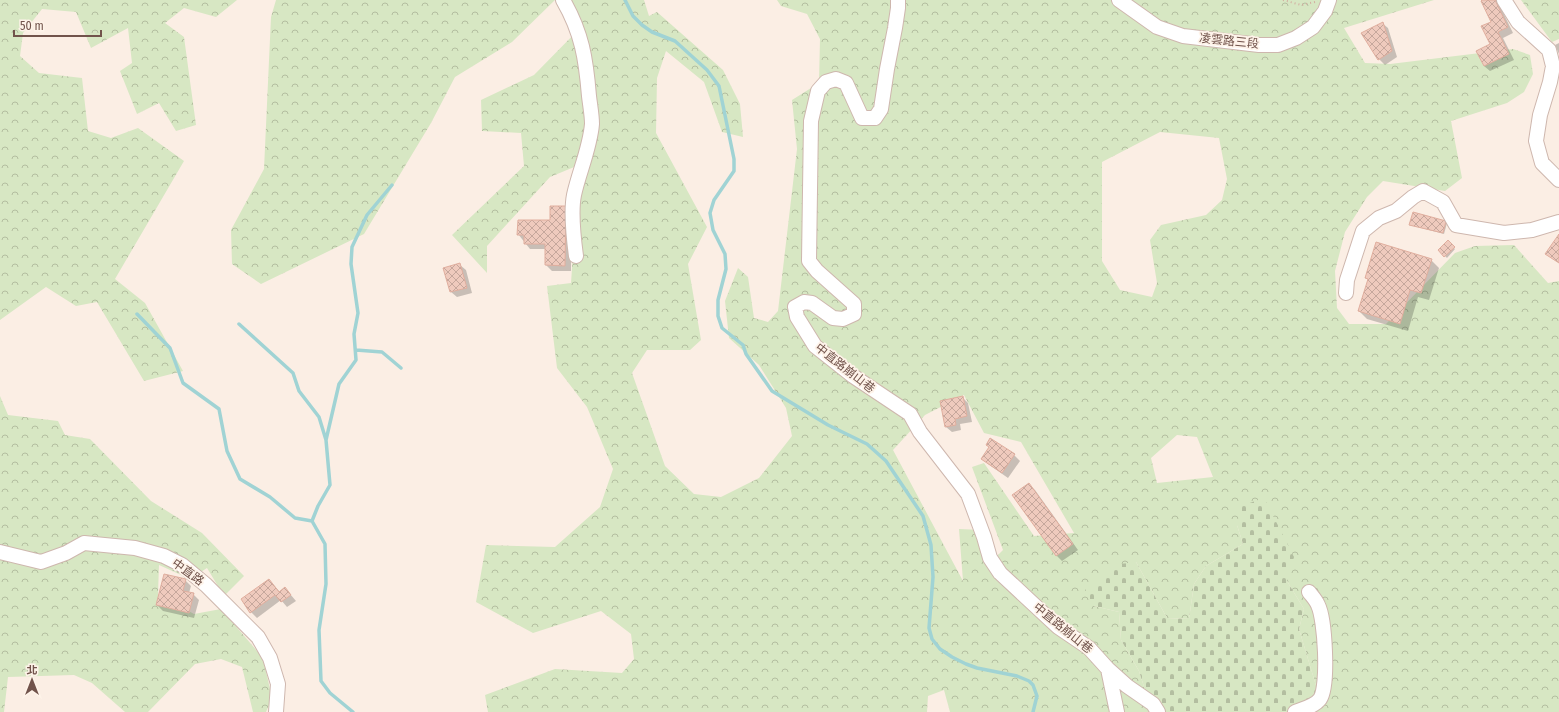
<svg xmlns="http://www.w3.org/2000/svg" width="1559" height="712" font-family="'Fira Sans Condensed','Noto Sans TC',sans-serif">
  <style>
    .forest { fill: url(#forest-crowns); fill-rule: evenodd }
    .cemetery { fill: url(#cemetery-stones) }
    .shadow { fill: #0003 }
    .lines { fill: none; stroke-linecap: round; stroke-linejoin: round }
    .stream { stroke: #a0d3d4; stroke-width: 3.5 }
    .building { fill: url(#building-cross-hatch); stroke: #e0ae9e }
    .minor-casing { stroke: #ceb7ae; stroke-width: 16 }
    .path { stroke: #d3ada0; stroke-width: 2; stroke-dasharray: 1 3; stroke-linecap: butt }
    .minor { stroke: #fff; stroke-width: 14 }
    .labels { text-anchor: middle; stroke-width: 3.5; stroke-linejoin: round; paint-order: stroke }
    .street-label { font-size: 12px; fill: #71534b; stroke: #fef3e9 }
  </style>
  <defs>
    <pattern id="forest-crowns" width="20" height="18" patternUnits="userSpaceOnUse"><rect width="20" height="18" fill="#d7e7c3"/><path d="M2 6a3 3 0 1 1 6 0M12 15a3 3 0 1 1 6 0" fill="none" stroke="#b3bea0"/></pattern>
    <pattern id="cemetery-stones" width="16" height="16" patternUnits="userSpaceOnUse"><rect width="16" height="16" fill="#d7e7c3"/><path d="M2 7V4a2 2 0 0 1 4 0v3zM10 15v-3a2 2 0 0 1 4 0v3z" fill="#b3bea0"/></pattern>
    <pattern id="building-cross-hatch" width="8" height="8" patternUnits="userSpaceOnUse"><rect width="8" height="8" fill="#efcabd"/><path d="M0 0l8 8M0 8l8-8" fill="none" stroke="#c6a79c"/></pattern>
  </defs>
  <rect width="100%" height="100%" fill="#fbeee4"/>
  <path class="forest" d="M0,0H237L216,17L184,8L165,23L184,37L196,125L176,131L159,103L137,114L120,71L132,63L128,28L91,48L76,12L42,9L23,33L20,56L39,73L82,78L88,131L111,138L138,128L184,161L115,279L145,303L183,371L144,381L97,302L76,306L46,287L0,320Z
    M276,0H555L512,42L455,77L431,123L364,234L261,284L232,264L231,230L264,169L271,17Z
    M562,0H644L649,16L657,12L723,70L740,104L743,137L722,132L704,82L666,51L657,78L656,133L707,227L688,264L701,340L690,350H647L632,373L665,466L694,494L721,497L759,478L792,436L786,408L759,365L729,338L725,301L738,268L748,277L754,318L768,322L778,311L797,149L792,100L819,83L820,39L807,14L781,6L777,0H1434L1344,28L1365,63L1390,64L1513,49L1530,55L1533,74L1524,92L1507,103L1451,121L1462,178L1445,191L1383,181L1367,197L1345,232L1335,271L1337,308L1349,324H1386L1455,253L1475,246L1514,245L1548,283L1559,281V712H1303L1320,699L1299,629L1304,609L1287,581L1237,525L1243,544L1206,566L1194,584L1189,619L1167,618L1136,562L1094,606L1119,612L1121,640L1139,671L1152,712H950L944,690L928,696L927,712H488L485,695L555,669L622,673L634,659L631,634L601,611L533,633L476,602L486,545L555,547L600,507L613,469L587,407L557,368L547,286L571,283L579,165L550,177L487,246V273L452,235L524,166L521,133L482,131L481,100L534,75L583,25ZM1160,132L1219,138L1227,179L1222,200L1206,215L1161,225L1150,240L1157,283L1152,297L1120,290L1102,261V162ZM964,395L984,433L1021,442L1074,533L1034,536L984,463L972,467L1003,550L995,558L982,530L959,529L963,581L893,450L925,415ZM1177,435L1197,437L1213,477L1157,483L1151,458Z
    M1521,0H1559V39L1552,42Z
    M0,396L8,415L58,421L65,435L90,439L151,501L202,533L244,576L224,596L207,568L190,579L159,565L158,594L194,614L221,609L263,658L272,698L266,712H253L242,667L221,659L195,664L148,712H125L92,683L74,675L8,677L4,712H0Z"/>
  <path class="cemetery" d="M1264,498L1294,557L1287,581L1304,609L1299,629L1320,699L1303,712H1152L1139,671L1121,640L1119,612L1094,606L1085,590L1120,564L1136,562L1167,618L1189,619L1194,584L1206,566L1243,544L1237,525L1241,506Z"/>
  <path class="shadow" d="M1485,0H1496L1498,2L1513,33L1503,38L1514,60L1490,71L1484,66L1491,45L1492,22Z
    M1382,23L1388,28L1397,57L1385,65L1379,59Z
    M1559,43V54L1555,45Z
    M571,213V271H552L546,265V249H530L518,234Z
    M1445,222L1447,223L1444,234L1410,225Z
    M1448,242L1455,249L1447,258L1439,250Z
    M1431,260L1439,268L1429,300L1418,297L1408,331L1367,319L1359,311L1369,280L1366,277Z
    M460,265L466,270L472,293L457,297L451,292Z
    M963,398L968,403L972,422L960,424L961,430L952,432L946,427Z
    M991,439L1014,455L1020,461L1008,478L988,464L982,459L990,448Z
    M1029,485L1035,490L1078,550L1062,561L1057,556L1014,496Z
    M185,580L191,586L189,593L193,594L199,600L194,618L163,611L157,605Z
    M269,580L280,592L285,588L296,601L287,607L281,600L257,618L251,612Z"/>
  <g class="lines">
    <path class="stream" d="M625,0L633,16L642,25L652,32L675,41L707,70L719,86L734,159V171L714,200L710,213L713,230L725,254L726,269L718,300V316L722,328L743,345L746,354L772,391L828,425L867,444L886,461L923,516L931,545L933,577L929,628L932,639L940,649L952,657L966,664L977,668L1017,676L1029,681L1033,685L1037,696L1033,712
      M137,314L170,348L183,383L219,409L227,451L240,479L270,497L295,518L312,521L325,544L326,584L319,630L321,681L330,693L353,712
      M239,324L293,373L299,391L319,417L326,440L330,485L318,506L312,521
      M356,350L382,352L401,368
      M326,440L339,384L356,360L354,334L358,313L351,264L352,247L367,215L392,185"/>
  </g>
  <path class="building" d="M1482,0H1495L1508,27L1498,32L1509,54L1484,66L1476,51L1490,44L1481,26L1491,22L1481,1Z
    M1383,22L1392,51L1378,60L1361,33Z
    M550,206H566L565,266L545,265V244H524V235H517L518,220H550Z
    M1413,212L1446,221L1443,233L1409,225Z
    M1559,234V263L1545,254Z
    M1448,240L1455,247L1444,257L1438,250Z
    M1376,242L1432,259L1421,293L1410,290L1400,324L1358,311L1368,279L1365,278Z
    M460,263L467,288L450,292L443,268Z
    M963,396L967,416L955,419L956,425L945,427L940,401Z
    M990,438L1015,454L1002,473L981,459L989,447L986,445Z
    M1029,483L1073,544L1056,556L1012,495Z
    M164,574L186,579L183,591L194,593L189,613L156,605Z
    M269,579L279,592L285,587L291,595L281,602L275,595L250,613L241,599Z"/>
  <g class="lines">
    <g class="minor-casing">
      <path id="minor" d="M563,0C582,33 586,59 589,96C590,105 592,115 592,124C590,148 579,172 574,195C571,210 574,241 576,256
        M898,0V8L895,28L887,69L881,109L875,118H862L846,83L836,79L826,82L818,91L811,121L809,261L817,271L854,304V314L843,319L833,318L812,303L804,302L795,307L797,317L815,346L853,376L910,414L920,432L968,494L984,537L990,558L1000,573L1058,627L1089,648L1108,669L1117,712
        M1119,0L1157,27L1183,36L1259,45H1278L1296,38L1313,27L1325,11L1329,0
        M1504,0L1518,22L1549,50L1553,66L1550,82L1540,115L1536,141L1542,163L1559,180
        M1346,293L1347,280L1363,231L1379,218L1396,211L1413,197L1423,191L1443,202L1456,225L1504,233L1532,230L1559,222
        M0,552L41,562L66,553L84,543L135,548L164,556L182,565L206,585L258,637L270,658L278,684L276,712
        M1108,669L1127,686L1153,704L1158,712
        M1295,712C1303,709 1315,706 1320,699C1329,686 1325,619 1318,605C1316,600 1312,596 1309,592"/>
    </g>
    <path class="path" d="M1283,0L1301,5L1315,2"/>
    <use href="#minor" class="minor"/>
  </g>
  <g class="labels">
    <g class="street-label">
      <text transform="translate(1229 41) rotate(6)" y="4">凌雲路三段</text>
      <text transform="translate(845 368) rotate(38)" y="4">中直路崩山巷</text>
      <text transform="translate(188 572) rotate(36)" y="4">中直路</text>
      <text transform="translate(1063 628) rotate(39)" y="4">中直路崩山巷</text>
    </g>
  </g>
  <g transform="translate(32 680)" stroke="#fef3e9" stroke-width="3" paint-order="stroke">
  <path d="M0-3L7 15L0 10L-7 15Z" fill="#71534b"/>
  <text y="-6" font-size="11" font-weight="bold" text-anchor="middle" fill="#71534b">北</text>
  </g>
  <path d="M14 30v6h87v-6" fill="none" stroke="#71534b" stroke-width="2"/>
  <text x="20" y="30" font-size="12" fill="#71534b" stroke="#fef3e9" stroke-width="3" paint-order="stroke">50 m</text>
</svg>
